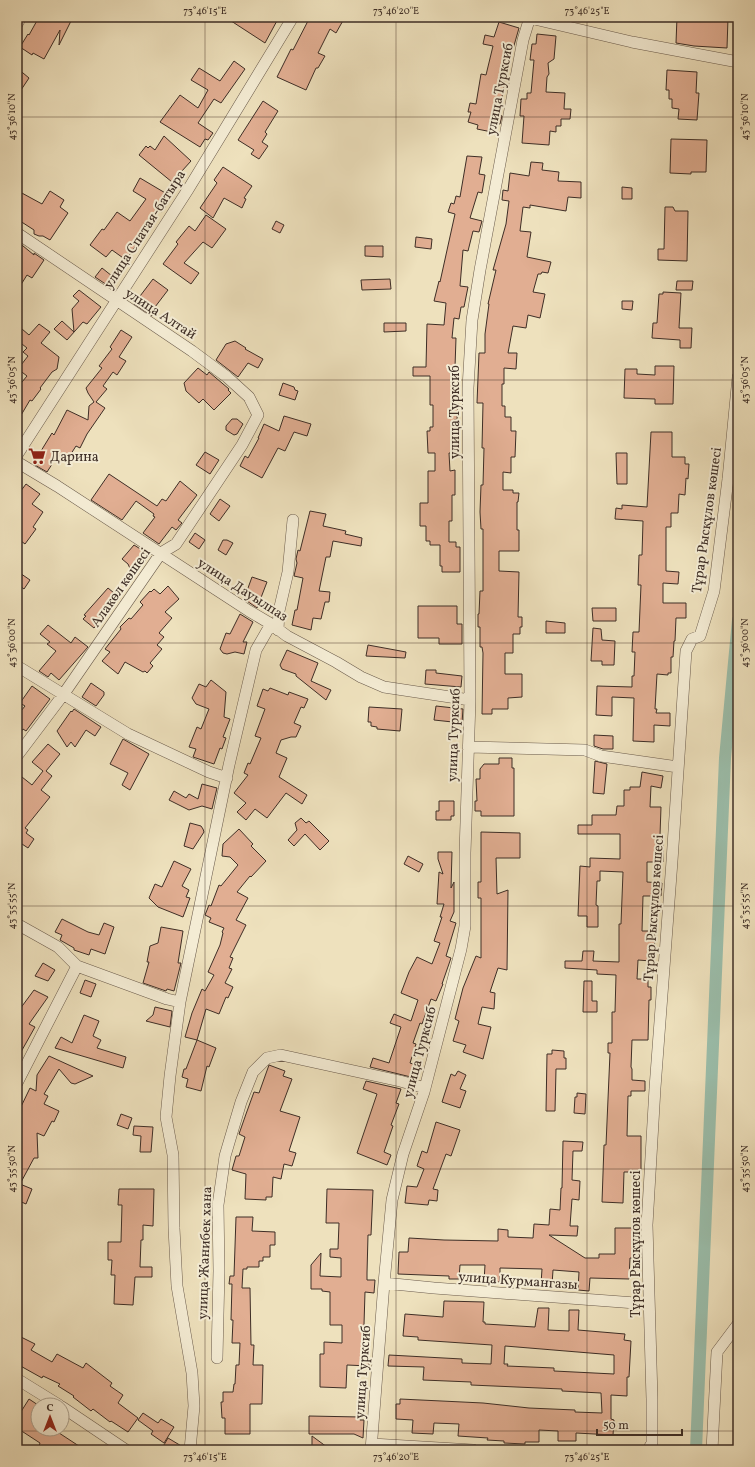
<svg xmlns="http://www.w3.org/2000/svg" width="755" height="1467" font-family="Vollkorn,serif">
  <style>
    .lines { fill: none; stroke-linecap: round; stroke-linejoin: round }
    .canal { stroke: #9bbeab; stroke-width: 12 }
    .building { fill: #e1ae92; stroke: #3e2e26; fill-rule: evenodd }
    .minor-casing { stroke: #6a5b4c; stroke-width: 12 }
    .minor { stroke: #f4ecd4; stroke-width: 11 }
    .ticks { fill: none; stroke: #3e2e26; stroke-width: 1; stroke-opacity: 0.45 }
    .labels { text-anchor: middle; stroke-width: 4; stroke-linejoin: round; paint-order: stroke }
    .street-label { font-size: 14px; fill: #3e2e26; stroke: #f4ecd4 }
    .poi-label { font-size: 14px; fill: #3e2e26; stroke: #f4ecd4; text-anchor: start }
    .neatline { fill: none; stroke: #3e2e26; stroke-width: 1.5 }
    .ticks-label { font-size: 10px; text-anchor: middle; fill: #3e2e26 }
  </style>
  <rect width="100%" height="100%" fill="#eee1bd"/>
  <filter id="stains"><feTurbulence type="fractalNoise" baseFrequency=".005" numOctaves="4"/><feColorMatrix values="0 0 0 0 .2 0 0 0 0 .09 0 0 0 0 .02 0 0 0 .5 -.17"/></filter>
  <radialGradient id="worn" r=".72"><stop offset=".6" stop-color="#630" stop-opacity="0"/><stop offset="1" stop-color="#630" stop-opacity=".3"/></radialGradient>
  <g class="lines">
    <path class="canal" d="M696,1450L725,758L738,620"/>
  </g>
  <path class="building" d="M39,17H67L66,19L71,21L59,45L60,30L44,59L33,53L32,55L20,47L28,34L29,35Z
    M225,17H279L265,43Z
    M310,17H345L336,33L330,29L318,53L325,56L318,68H316L306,90L277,77L291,49L293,50Z
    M677,17H723L728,18L727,48L694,46L676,43Z
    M499,22L519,28L513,49L510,48L503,78L505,79L499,115L502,116L500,124L494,123L492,132L477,129L478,125L468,122L471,112H468L470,103L476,104L481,74L486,75L493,46L483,44L485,35L494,37Z
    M537,34L556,36L554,59L548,63L549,74L547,77L546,92L565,93L564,109H571L570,119H561V126H556V132L550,131L549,145L522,143L524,116H520L521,99H527V93H531L534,60H530L532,44H536Z
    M234,61L245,69L221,103L214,99L198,123L213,133L208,140L205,139L200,147L160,122L180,95L198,108L208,90L191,80L199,68L220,81Z
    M17,68L29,78L17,96Z
    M667,70L697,72L696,93H699L697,120L678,119L679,109L672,108V99H669V90H666Z
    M263,101L278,111L265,132L267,134L262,142L268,146L259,159L251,154L254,150L238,140Z
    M164,136L191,161L172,182L139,155L146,146L148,148L150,146L155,150Z
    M671,139L707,140L706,172H691V174L670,173Z
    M467,156L482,157L479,174L485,175L482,193L478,192L470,218L482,221L479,232L473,231L468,251L463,250L460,286L468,287L464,307H461L459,319L454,318L452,338H456L455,367H459V376L457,420H454V447H452V453H449L450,471L455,470V495H452V521H449V542H456V547H460V572H442V566H440V545H430V541H426V526H420V503H428V471H435V453H428L427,431H430V427H433V405H430V376H413V367H426L427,324L444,325L446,303L434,301L439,281L440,282L455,214L448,212L451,203L454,204L456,196L460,197Z
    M531,162L543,163L542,170L559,172L558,181L581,182V198L568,197L566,211L530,205V208L523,207L520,231L531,232L527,257L551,262L548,273L542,272L541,274H538L533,292L545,294L540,318L528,315L526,328L513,326L508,353H517L516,369L504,368V384H502V406H505V417H511V431H516L515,457H511V473L503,472V490H513V493H519L518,502H517V530H519V551H499V571L519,572L518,617H522V627H520V634H513V653H505V674H522V697L508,698V709H492V714H482L483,653L482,647H480V627H478V614H479L480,591H483V529H481L480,512L481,485H483L484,448H482L483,403H477L479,353H485V334L489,304H488L496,270H493L506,224L509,201L502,200L503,190L508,191L510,173L529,176Z
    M223,167L252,186L244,198L246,199L242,208L224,198L213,218L200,208L217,183L214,180Z
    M140,178L167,194L162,200L167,204L162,212L158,209L144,229L146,231L126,260L112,250L106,257L90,245L102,229L104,230L117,212L130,221L146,199L133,191Z
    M622,187L632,188V199H622Z
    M50,191L64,200L60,207L68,213L50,240L43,236H39L34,234V230L17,219V197L20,192L42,204Z
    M665,207H673L675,211H688L687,261L658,260V249H664Z
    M206,215L226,229L212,248L203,242L184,263L199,273L191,284L163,264L178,244L176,242L189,226L195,231Z
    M276,221L284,225L280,233L272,229Z
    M416,237L432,239L431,249L415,247Z
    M17,241L34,255V253L44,260L32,278L27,275L17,291Z
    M365,246H383V257L365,256Z
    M102,268L117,280L110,287L95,277Z
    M153,279L168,290L155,307L157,309L152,316L134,304Z
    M390,279L391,289L362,290L361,280Z
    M677,281H693L692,290H676Z
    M79,290L101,307L87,324L83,322L67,340L54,329L62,321L74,332L72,309L79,301L73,296Z
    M663,292L681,293L679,328H692L691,348H680V340L652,338L653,323H657L659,294H663Z
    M622,301H633L632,310L622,309Z
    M384,323H406V331L384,332Z
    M39,324L50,332L41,343L59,357L57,369L52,372L40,388L41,389L32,401L30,400L17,422V398L21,393L17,390V388L27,376L18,369L28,356L23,352L27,348L17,340V335L22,329L29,335Z
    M121,330L132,337L119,357L126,361L117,375L113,372L103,386L107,389L96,402L105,408L87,434L80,448L76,446L67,460L58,455L47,472L33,464L52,433L54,435L67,410L88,420L89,406L94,402L88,393L86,388L102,368L99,366L112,349L110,347Z
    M235,341L246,348L245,349L263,359L258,368L248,363L238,377L216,360L226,344Z
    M655,366H674L673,404H655V399L624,398L625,369H637V374L655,375Z
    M198,368L207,375L209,372L229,389L228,390L231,393L214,410L203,399L199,403L186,391L184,383Z
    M283,383L294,387L295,390L298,391L295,400L279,395Z
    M284,416L311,424L307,436L294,432L285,451L278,448L262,478L240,466L245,456L248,458L259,438H258L264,424L279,431Z
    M232,419H237L243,424L237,434L234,435L226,430V426Z
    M651,432H672V457H685V464H689L688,479L686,478L685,495L679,494L678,513H671V527H666V571L679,572L678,584L663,583V603H686V618H676L675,641H674L673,657H671V673H668V675L657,674L655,709H657L656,713H670V726L654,725V742L633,741L634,698L612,697V716L596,715L597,686L632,687V676H634L635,652H632L633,632H639L641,585H638L639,555H642L643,521L615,519L616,508L622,509V505L647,507Z
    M205,452L219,460L210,474L196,465Z
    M616,453H627V484H617Z
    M109,474L157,506L162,499L166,501L180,481L197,495L178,520L182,523L176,530L172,527L159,544L143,533L155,517L153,516L154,514L136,501L122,520L91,500Z
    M26,484L40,494L32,504L43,512L33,527L36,529L25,544L17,538V496Z
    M220,499L230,506L219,521L210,514Z
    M310,511L326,514L323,526L346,531L345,534L362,538L361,546L333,541L330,557H326L319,591L330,592L329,602H325L321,619L313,618L311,630L292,625L295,610H297L303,578L294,576L297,563L296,559L298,550L300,551Z
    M195,533L205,540L199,549L189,542Z
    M223,540H227L233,543L226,555L218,550Z
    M134,545L150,555L133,575L128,564L122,559Z
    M17,571L30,580L24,589L17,584Z
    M252,577L267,582L257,608L244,599Z
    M168,586L179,599L165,612L172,618L159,633L164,637L157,645L162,649L150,663L153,666L147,673L145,671L143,672L125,662L118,674L102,661L110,652L105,649L121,629L120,627L129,618L131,619L143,605L140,602L150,591L151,592L154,589L160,594Z
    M108,588L120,598L94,628L83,619L86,616L84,615Z
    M418,606H457V624H462V644H439V638H418Z
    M592,608H616V621H593Z
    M240,614L253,622L243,642H247L244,654L235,652L227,654L223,653L220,649L226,633L230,634Z
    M546,621L565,623V633H546Z
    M48,625L71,643L75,637L88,647L59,680L51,673L48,677L39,671L56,651L47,644L50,642L40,634Z
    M593,628L601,629L602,640L615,641L614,665H602V661H591Z
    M368,645L406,652L405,658L366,656Z
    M287,650L318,663L311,681L331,690L326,700L296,676V674L282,669L280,665Z
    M426,670H436V673L462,676L461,687L425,684Z
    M211,680L226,692L224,717L230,719L223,737L226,738L222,749L220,748L214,764L193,757L196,749L189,747L197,727L201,729L209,709L196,704L192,698L199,684L206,687Z
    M91,683L104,692V695L96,706L82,697Z
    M32,686L50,699L26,731L23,729L17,737V716L25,706L20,703Z
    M270,688L288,695L289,692L308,699L304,708L301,707L294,723L301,726L296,737H291L281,740L276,753L287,758L279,777L307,795L302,804L286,793L267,818L255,809L246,820L237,812L246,803L234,793L248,775L244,773L248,763L250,764L261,738L255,736L265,709L257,706L263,689L268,691Z
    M436,706L463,709L462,723L434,720Z
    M369,707L402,709L400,731L377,729V727L371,726V722H368Z
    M74,709L101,727L95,736L86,730L75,747L71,742L67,747L57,731L71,711L72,712Z
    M594,735L613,736V749H603L594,746Z
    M123,739L149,754L130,790L122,785L128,773L110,764Z
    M48,744L60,754L46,771L52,776L41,790L50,797L25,828L28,830L26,833L34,839L28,848L19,842L17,845V773L32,785L43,771L32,762Z
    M499,758H512V768H514V816H481V811H475V801H477L476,779H480V769L484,764H499Z
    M595,761L607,764L604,794L593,793Z
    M642,772L663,776L661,788L651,786L650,807H661L660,835H663V862H647V882L662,883L661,896H643L642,931H655L654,959H651V961L638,960L637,979H648V987H651V1000H649L648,1040H632L631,1067L632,1069V1080L645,1081V1091H631V1096H628L627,1136H641V1172H624L623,1203L602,1202L604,1145H606L610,1053H608V1043H612V1012H615L616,975L597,974V970L565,968V961H582L583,951H594L593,961L619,962V924H621L623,872L600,871V881H597L596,905L598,906V927H587V916H578L580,866L590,867V858L620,859V834H578V825H592V815H616L617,806H624V790H630V787H640Z
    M202,784L217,788L212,809L202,806L189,810L169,800L174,791L186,798L189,794L198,799Z
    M439,801H454V816H451V820H436V811H439Z
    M301,818L306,823L309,821L329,841L320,850L305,834L294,846L288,840L297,830L295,823Z
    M190,823L201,826L203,829L204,832L193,849L184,846Z
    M239,829L253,844L251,846L266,861L251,877L250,876L237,892L248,898L236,920L246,925L230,957L233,958L229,968L232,969L225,983L233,987L228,998L226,997L219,1014L206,1009L197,1040L185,1037L192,1013L202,989L205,991L214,975L208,972L220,945L223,933L222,932L224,928L209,922L211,918L205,915L209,905L211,906L219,885L221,886L238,865L230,857L222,856L223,844Z
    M481,832L520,833V858H496L497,894L508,890L507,970L498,968L490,992L495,993L494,1009L482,1007L478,1024L491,1027L483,1059L463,1052L466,1045L453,1041L459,1021L455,1019L463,988L476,956L481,958V898H478V882H481Z
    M438,852H452L451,888L454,882V912L450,921L456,923L446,956L451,958L442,984H443L436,1001L431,999L422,1024L420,1023L413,1043L416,1044L410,1063L419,1066L415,1078L370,1067L373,1058L389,1063L401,1027L390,1023L394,1014L411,1021L418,1000L401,993L409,972L417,957L432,964L440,943L434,941L442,917H440L444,904H437L439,872L443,874L438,859Z
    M408,856L423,864L419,872L404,864Z
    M174,861L191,869L182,886L189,890L186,897L190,898L183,917L158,907L149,898L155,884L162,887Z
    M62,919L88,932L99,935L104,923L114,927L105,954L91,949L89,955L74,950V948L60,940L62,935L55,932Z
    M161,927L183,931L178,963H181L174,991L167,989L166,991L143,983L149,962H147L150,946L158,943Z
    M43,963L55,970L48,981L35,976Z
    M85,980L96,984L91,997L80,993Z
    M584,981H592V1001H597V1012H583Z
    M34,990L48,997L29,1024L35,1027L17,1059V1021L20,1016L17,1013Z
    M155,1007L172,1011L170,1027L146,1021L153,1015Z
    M84,1015L99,1021L93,1036L101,1040L97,1048L126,1057L123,1068L55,1048L61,1037L72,1043Z
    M197,1040L216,1048L209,1067L207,1066L201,1091L186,1087L188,1079L182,1077L184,1069H186Z
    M552,1050L564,1051V1058H566V1069H556L555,1111H546L547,1054H552Z
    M49,1056L93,1076L75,1084L71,1083L59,1069L44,1094L48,1096L44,1104L59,1111L54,1122L52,1121L44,1136L37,1133L38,1158H34L20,1184L32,1189L26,1204L17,1200V1115L30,1088L36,1091L37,1075Z
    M269,1065L285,1071L283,1076L292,1079L280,1111L300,1117L289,1151L296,1153L292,1166L284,1164L281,1179L273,1177L272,1197H266V1200L245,1199L246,1174L232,1170L236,1156H239L245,1137L239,1134L246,1114L254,1092L259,1093Z
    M458,1071L466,1075L460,1089L466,1091L460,1108L442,1102L451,1074L455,1076Z
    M366,1081L401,1089L396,1103L399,1104L391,1125L393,1126L384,1152L391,1155L387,1165L357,1153L377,1094L363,1089Z
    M577,1093L586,1094L585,1114L574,1113L575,1097H577Z
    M121,1114L132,1118L128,1129L117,1125Z
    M436,1122L460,1130L451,1156L446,1154L433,1189L438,1190L437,1201L429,1200L428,1205L405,1203L407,1186L417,1187L424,1169L417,1166L422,1151L427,1153Z
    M134,1126L153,1127L151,1152H140L141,1136L133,1135Z
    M563,1141L583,1142L582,1151H573L572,1180L580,1181L579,1200L572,1199L570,1226H578L577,1236L549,1235L585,1258H599V1254H615V1228H634V1234H640L641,1258H630L629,1279L590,1278L589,1291L578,1290L579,1272L553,1270L552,1285L541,1284L542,1269L500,1268V1282H484L485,1265H460L459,1279H449V1276L398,1274L399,1252H408L409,1238L444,1240L498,1241V1229L508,1230V1237L533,1238L534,1224L549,1225L550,1209L560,1210L561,1188H562Z
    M119,1189H154L153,1226L143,1225V1240H141L140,1267H152V1277H135L133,1305L114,1304L115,1275H111L112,1260H108V1242H121L122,1205H118Z
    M327,1189L373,1190L371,1235H368L367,1273V1280H375L374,1293L365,1292L363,1357H369V1366L347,1365L346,1388L320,1387V1354H324V1342L342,1343V1325H330V1292L322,1291V1289H311V1265L321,1253L320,1276L341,1277V1258L330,1257V1249H338L339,1223H326Z
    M236,1217H253L252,1231L275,1232V1245H270V1257H263V1261H259V1267H247V1269H243L242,1288H250L251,1345H254L253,1365H263L262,1404H250V1434H225V1418H222L221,1402H223V1392H233L234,1384H235L236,1365H239L240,1343H232L233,1320H231L232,1284H229L230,1276H234Z
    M444,1301L484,1302L483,1322H485V1324L535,1327L538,1308H549L548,1330L569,1331V1310H579L578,1330L625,1334L624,1340L631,1341L629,1377H627V1396L611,1395V1419L614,1420L613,1435L576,1433V1441H558V1431L539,1430V1442H525V1444L504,1443V1441L487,1440L488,1438L458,1436L459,1424L434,1423L433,1434L412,1433L413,1420L396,1419V1404H400V1399L483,1403L529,1408L575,1410V1412L602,1413L601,1393L562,1391V1389L471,1385V1382L423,1380L424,1367L388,1366L389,1355L462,1359V1363L491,1364L492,1345L418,1340V1337L403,1336L405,1314L443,1317ZM505,1346L614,1355V1374L554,1371V1368L507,1366L508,1364H504Z
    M17,1335L35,1344L31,1350L52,1362L57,1354L83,1368L86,1363L112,1383L110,1386L123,1395L118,1403L138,1418L128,1432L111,1421L110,1422L93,1409L91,1411L73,1397L74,1396L58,1386L60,1384L43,1376L42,1378L17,1364Z
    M29,1399L38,1405V1429H53L85,1450H46L39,1446L40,1443L17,1428V1418Z
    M143,1413L158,1423L161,1419L174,1427L164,1443L151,1434L153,1431L138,1420Z
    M309,1416L360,1417V1420H364L363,1438L354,1434H309Z
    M312,1436L331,1450H312Z
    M168,1438L183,1447V1450H161Z"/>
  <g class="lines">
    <g class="minor-casing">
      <path id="minor" d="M530,18L632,42L738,62
        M17,24L21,17
        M17,233L192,351L227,377L249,397L258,415L242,445L176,544L161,553L63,695L17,756
        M17,455L189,188L293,17
        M17,462L57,486L249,611L271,624L287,636L336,662L361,677L384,687L470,700
        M278,630L279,611L288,572L293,520
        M17,666L128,734L209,772L227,778
        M468,747L585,750L601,756L678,767
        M17,924L58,947L77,966L167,999L180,1002L170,1076L166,1117L173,1155L174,1228L177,1286L192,1373L194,1406L190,1450
        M180,1002L229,765L256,650L271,624
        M17,1083L77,966
        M384,1283L434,1288L649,1304
        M217,1358L219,1271L218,1205L225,1156L241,1102L253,1072L267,1058L281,1055L400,1081L425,1088
        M17,1379L59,1405
        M62,1407L126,1450
        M372,1444L473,1450
        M371,1450L384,1283L392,1200L403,1154L424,1092L461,949L465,926V853L470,700L468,388L472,320L480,270L523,40L530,17
        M648,1450L652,1443V1399L647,1225L655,1088L672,861L686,651L692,639L700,636L714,591L728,479L738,377
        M712,1450L717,1352L738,1324"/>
    </g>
    <use href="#minor" class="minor"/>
  </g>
  <path class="ticks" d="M205,17V1450M396,17V1450M587,17V1450M17,117H738M17,380H738M17,643H738M17,906H738M17,1169H738M17,1431H738"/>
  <defs>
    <g id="supermarket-bare" transform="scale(1.38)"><path d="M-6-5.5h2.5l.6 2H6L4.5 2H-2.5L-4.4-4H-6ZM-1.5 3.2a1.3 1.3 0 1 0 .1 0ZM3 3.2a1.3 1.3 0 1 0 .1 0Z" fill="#8f2418" stroke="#f4ecd4" stroke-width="2.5" paint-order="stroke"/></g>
  </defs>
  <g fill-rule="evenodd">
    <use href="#supermarket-bare" x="37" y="456"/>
  </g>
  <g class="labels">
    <g class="street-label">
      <text transform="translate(499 89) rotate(-79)" y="5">улица Турксиб</text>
      <text transform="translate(144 229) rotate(-57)" y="5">улица Спатая-батыра</text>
      <text transform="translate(161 313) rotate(33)" y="5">улица Алтай</text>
      <text transform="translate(454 412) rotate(-90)" y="5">улица Турксиб</text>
      <text transform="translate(706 520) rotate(-82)" y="5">Тұрар Рысқұлов көшесі</text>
      <text transform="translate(120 587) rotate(-55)" y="5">Алакөл көшесі</text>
      <text transform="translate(243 589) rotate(33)" y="5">улица Дауылпаз</text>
      <text transform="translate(453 735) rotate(-88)" y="5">улица Турксиб</text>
      <text transform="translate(653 908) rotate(-86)" y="5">Тұрар Рысқұлов көшесі</text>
      <text transform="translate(419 1052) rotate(-75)" y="5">улица Турксиб</text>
      <text transform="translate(635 1244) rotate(-90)" y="5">Тұрар Рысқұлов көшесі</text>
      <text transform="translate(204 1253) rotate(-88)" y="5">улица Жанибек хана</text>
      <text transform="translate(518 1280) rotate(4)" y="5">улица Курмангазы</text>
      <text transform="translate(362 1372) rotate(-86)" y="5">улица Турксиб</text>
    </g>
    <g class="poi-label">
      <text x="50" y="461">Дарина</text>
    </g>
  </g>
  <rect width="755" height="1467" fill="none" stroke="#eee1bd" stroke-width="44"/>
  <g transform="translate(50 1417)"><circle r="19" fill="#f4ecd4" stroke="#aba08e"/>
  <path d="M0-3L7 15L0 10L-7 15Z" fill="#8f2418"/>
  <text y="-6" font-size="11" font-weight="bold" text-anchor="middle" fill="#3e2e26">С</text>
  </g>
  <path d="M597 1429v6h85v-6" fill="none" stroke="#3e2e26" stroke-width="2"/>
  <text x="603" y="1429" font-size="12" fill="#3e2e26" stroke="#f4ecd4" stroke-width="3" paint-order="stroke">50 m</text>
  <rect x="22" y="22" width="711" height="1423" class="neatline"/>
  <g class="ticks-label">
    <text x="205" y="14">73°46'15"E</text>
    <text x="396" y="14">73°46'20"E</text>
    <text x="587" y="14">73°46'25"E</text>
    <text transform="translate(11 117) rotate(-90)" y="4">43°36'10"N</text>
    <text transform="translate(744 117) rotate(-90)" y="4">43°36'10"N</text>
    <text transform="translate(11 380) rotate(-90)" y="4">43°36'05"N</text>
    <text transform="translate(744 380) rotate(-90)" y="4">43°36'05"N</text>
    <text transform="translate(11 643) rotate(-90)" y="4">43°36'00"N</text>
    <text transform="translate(744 643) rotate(-90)" y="4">43°36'00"N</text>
    <text transform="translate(11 906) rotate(-90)" y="4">43°35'55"N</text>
    <text transform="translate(744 906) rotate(-90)" y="4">43°35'55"N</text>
    <text transform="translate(11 1169) rotate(-90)" y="4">43°35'50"N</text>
    <text transform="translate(744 1169) rotate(-90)" y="4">43°35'50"N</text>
    <text x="205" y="1460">73°46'15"E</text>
    <text x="396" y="1460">73°46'20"E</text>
    <text x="587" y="1460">73°46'25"E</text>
  </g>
  <rect width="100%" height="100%" filter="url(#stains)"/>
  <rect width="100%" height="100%" fill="url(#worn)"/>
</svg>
